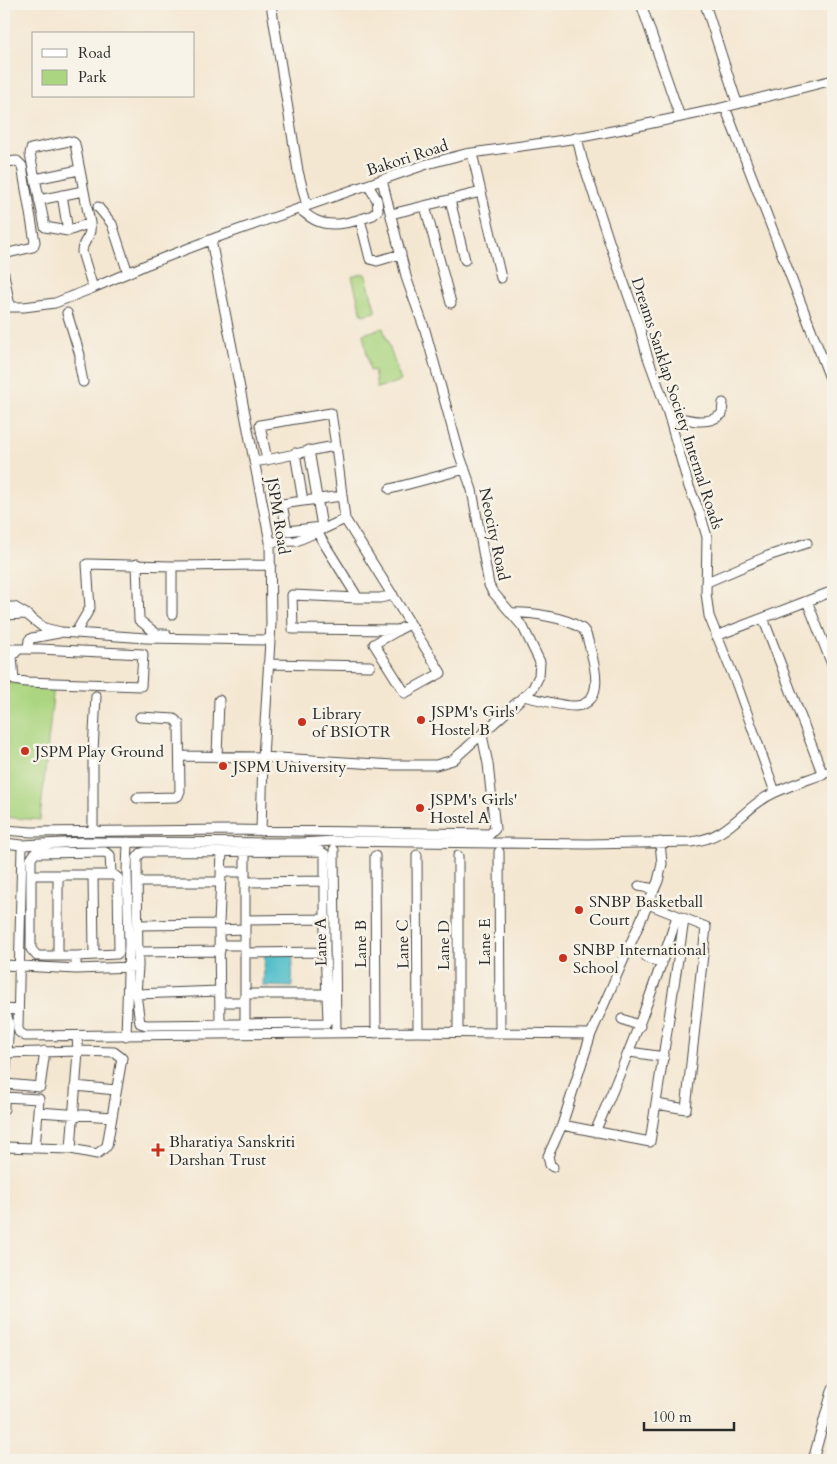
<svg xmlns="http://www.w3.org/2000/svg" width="837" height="1464" font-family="Cardo,serif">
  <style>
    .green { fill: #acd581; stroke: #6c8056 }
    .water { fill: #51beca; stroke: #3e747a }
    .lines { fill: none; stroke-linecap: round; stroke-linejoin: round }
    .minor-casing { stroke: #494744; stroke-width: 11 }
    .minor { stroke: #fff; stroke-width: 9 }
    .poi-dot { fill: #c8321e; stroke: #f7f3e8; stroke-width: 2 }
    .labels { text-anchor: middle; stroke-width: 5; stroke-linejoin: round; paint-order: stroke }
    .street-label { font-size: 16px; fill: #2b2b2b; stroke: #f7f3e8 }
    .poi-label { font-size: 16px; fill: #2b2b2b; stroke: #f7f3e8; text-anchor: start }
  </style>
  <rect width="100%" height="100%" fill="#f7f3e8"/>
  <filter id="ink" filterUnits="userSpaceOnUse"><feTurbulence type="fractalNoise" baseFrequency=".02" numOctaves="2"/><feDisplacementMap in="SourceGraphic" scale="10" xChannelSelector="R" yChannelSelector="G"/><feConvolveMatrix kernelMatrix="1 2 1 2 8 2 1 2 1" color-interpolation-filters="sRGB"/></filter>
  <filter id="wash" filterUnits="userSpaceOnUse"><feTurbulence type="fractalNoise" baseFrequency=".0096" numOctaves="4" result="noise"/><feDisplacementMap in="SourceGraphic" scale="20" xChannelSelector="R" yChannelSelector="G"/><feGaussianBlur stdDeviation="1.12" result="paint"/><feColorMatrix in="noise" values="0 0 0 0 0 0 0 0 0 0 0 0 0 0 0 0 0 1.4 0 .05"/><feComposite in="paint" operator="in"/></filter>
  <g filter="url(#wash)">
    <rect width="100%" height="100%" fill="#f4e7d2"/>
    <path class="green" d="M365,273L376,312L362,315L352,277Z
      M383,328L401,381L377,388L374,370L370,371L363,334Z
      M4,682L54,685L40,820L4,817Z"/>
    <path class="water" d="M265,952H293L292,987L263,986Z"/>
  </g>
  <g filter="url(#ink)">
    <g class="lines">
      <g class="minor-casing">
        <path id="minor" d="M271,4L298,171L307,206
          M641,4L680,117
          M705,4L737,103
          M725,107L833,386
          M577,137L582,159L609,241L639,325L647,355L668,413L689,487L700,513L707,537L706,593L709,616L737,685L775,792
          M472,153L501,278
          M4,162L17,161L22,166L35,242L33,247L4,254
          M35,179L79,170
          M62,195L68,231
          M39,200L83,191
          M450,200L465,260
          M425,206L451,303
          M98,207L112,224L128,273
          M299,209C304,212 309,217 315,220C333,229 356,221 373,215L378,210L377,200L368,185
          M391,214L481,192
          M360,219L370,259L377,261L401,254
          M90,223L68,231L45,227L30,154L31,149L69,141L73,142L75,144L90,223C92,240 82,239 82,252L93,288
          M211,240L270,542L271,624L263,757L261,831
          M4,274L10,307
          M4,307H24L55,303L93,288L148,264L218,237L427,164L465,154L571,139L633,127L709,111L833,80
          M67,313L80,355V367L83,382
          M669,415C687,419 706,427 722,414L723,403
          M336,446L345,519
          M295,453L303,501L342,496
          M254,462C282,458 308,450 336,446L331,413L260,425L267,460
          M390,489L465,469
          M303,501L282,504L287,531L322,527L309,450
          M317,532L345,519L441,673L405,693L374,644L397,631
          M270,542L296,541L317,532L358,598L292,595L293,629L398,630L410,624
          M137,564L139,620L157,634H166
          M172,566V614
          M707,582L768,556L807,543
          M358,598H380L393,595
          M807,601L833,667
          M4,607H14L26,614
          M510,613C529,612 565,617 581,628C587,631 588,642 590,648C595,666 605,703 576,706C564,707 537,699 524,696
          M4,615L26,614L44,628L61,632L146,638L269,640
          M763,618L823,775
          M76,632L90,608L87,564L172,566L271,565
          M716,636L828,593
          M28,648L29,640L32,638L59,633
          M4,649H39L143,654L141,686L26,682L14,680L12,656L19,649
          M268,664L370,666
          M180,756L263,757L393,765H436L453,760L533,688L539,676L540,662L523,627L492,591L489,585L472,490L460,456L425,330L407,280L382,180
          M217,757L219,700
          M137,798L175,797L178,796L180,791L179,724L174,719L140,717
          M4,830L31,832L231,830L490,834L495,829L488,764L482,735
          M93,831V751L96,696
          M4,843L22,845L83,842L300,843L334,841L588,844L691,842C732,837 742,807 776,792C794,783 814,778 833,770
          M22,845L18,1028L19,1032L25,1036L418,1032L591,1034
          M334,850L336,1033
          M320,851L325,854V952L328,1019L326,1023L146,1025L140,1023L136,994L138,967L137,858L141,853L145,852Z
          M499,852L500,1033
          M417,855L418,1032
          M375,856L376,1033
          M458,856V1032
          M221,872H245
          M31,875H62
          M93,875L94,955
          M138,882H221
          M245,882L325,881
          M639,886L654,889
          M648,904L706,927L686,1109L656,1104
          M245,920L325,919
          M219,924L220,1024
          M138,925L219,924L222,852
          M219,930L245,929
          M220,945H245
          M138,952L220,951
          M245,953L325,952
          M58,956V879L62,875H113
          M647,958L662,964
          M4,965L76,969L133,967
          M76,969V956H37L31,949V859L35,853L105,852L110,855L111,873L118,878L119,952L117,954L76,956
          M136,994L220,991
          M245,994H327
          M221,1002H245
          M4,1009L18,1010
          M4,1017H7L9,1023L4,1097
          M622,1019L640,1026
          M245,1029V852
          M126,1036L129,944L127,872L128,842
          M630,1052L664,1057
          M4,1053L78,1051L114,1052L122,1058L107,1146L97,1154L71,1149L78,1051L77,1036
          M5,1084L40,1087L44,1058V1051
          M75,1086L116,1090
          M4,1109V1097L39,1099L35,1148L4,1147
          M38,1112L112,1117
          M562,1125L650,1142L684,920
          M595,1132C626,1061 654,990 677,916
          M35,1148L71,1149
          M553,1167L550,1165L548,1156L562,1125L591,1034L658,881L662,864L660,842
          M813,1460L833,1388"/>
      </g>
      <use href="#minor" class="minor"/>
    </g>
  </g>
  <g class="poi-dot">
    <circle cx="421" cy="720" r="5"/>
    <circle cx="302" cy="722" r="5"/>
    <circle cx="25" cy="751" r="5"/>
    <circle cx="223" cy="766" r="5"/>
    <circle cx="420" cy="808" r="5"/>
    <circle cx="579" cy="910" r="5"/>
    <circle cx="563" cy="958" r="5"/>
    <path d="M155.5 1142.5h5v5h5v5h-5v5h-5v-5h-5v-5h5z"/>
  </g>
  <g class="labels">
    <g class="street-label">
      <text transform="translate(407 157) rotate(-18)" y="6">Bakori Road</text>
      <text transform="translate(678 403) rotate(72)" y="6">Dreams Sanklap Society Internal Roads</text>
      <text transform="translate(279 516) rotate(81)" y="6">JSPM Road</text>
      <text transform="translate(495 534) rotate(78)" y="6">Neocity Road</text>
      <text transform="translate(320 942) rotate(-91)" y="6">Lane A</text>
      <text transform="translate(484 942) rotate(-90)" y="6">Lane E</text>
      <text transform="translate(360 944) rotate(-90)" y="6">Lane B</text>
      <text transform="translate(402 944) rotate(-91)" y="6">Lane C</text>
      <text transform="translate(443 945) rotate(-90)" y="6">Lane D</text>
    </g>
    <g class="poi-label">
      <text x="431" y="717">JSPM's Girls'<tspan x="431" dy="18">Hostel B</tspan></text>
      <text x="312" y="719">Library<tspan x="312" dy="18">of BSIOTR</tspan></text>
      <text x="35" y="757">JSPM Play Ground</text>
      <text x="233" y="772">JSPM University</text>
      <text x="430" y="805">JSPM's Girls'<tspan x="430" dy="18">Hostel A</tspan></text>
      <text x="589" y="907">SNBP Basketball<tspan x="589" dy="18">Court</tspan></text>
      <text x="573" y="955">SNBP International<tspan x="573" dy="18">School</tspan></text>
      <text x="169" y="1147">Bharatiya Sanskriti<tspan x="169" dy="18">Darshan Trust</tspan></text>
    </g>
  </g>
  <rect width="837" height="1464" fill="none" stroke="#f7f3e8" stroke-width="20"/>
  <rect x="32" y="32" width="162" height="65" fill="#f7f3e8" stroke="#a5a39c"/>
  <rect x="42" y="49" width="25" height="8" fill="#ffffff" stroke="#a5a39c"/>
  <text x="78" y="58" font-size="15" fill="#2b2b2b">Road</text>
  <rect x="42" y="70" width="25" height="15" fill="#acd581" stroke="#a5a39c"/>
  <text x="78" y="82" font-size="15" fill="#2b2b2b">Park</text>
  <path d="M644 1422v8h90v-8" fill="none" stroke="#2b2b2b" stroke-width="2.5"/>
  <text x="652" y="1422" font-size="15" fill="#2b2b2b" stroke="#f7f3e8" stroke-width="4" paint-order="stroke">100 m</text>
</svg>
